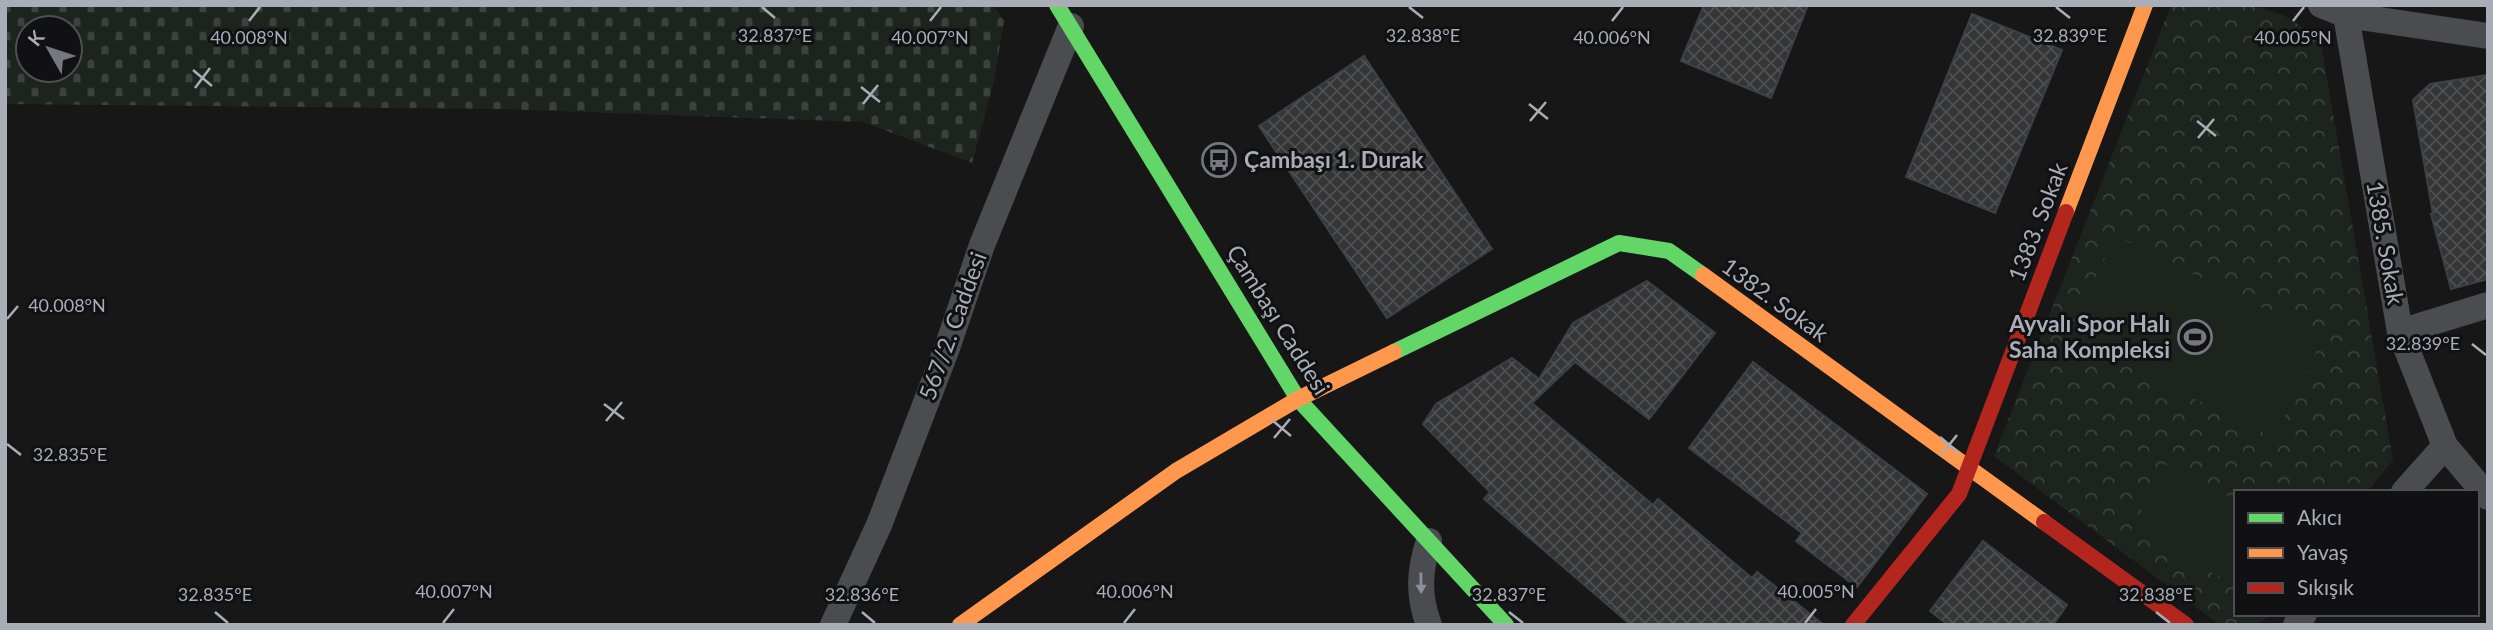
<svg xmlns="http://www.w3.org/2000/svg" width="2493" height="630" font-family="Lato,sans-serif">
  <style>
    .cemetery { fill: url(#cemetery-stones); fill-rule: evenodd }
    .park { fill: url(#park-crowns) }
    .pitch { fill: #1d241e }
    .building { fill: url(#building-cross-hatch); stroke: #3f4043; stroke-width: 2 }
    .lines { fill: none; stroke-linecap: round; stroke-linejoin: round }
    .street { stroke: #4b4c50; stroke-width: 26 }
    .fast { stroke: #63d668; stroke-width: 16 }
    .slow { stroke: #ff974d; stroke-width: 16 }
    .jam { stroke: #b3261e; stroke-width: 16 }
    .oneway { fill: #8c9099 }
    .ticks { fill: none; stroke: #a8adb8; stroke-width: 2.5 }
    .labels { text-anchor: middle; stroke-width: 6; stroke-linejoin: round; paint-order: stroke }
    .poi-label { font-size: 23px; font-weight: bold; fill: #a8adb8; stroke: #111113; text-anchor: start }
    .street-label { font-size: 23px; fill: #a8adb8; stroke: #111113 }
    .ticks-label { font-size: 18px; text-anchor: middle; fill: #a8adb8; stroke: #111113; stroke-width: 6; stroke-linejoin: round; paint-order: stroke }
  </style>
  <defs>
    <pattern id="cemetery-stones" width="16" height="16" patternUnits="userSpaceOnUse" patternTransform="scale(1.75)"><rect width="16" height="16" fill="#1d241e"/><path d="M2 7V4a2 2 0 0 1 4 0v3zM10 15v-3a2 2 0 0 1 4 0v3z" fill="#3b413d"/></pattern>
    <pattern id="park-crowns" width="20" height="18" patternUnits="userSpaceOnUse" patternTransform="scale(1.75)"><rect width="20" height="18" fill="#1d241e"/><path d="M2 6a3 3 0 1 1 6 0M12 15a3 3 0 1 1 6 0" fill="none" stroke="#3b413d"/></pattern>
    <pattern id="building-cross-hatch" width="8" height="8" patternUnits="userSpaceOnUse" patternTransform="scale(1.75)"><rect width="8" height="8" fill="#353536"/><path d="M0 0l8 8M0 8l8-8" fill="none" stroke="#4f5051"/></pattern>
  </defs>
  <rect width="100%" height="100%" fill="#171717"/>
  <path class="cemetery" d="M5,5H993L1004,21L994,81L972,163L863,122L504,109L5,104ZM28,28H70V70H28Z"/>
  <path class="park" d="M2171,5H2251L2283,15L2320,38L2393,460L2367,492H2236V614H2270C2258,628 2237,625 2220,625L1994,456Z"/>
  <path class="pitch" d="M2116,236L2323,338L2274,438L2067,336Z
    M2164,464L2236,500V585L2130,532Z"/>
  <path class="building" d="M1704,5H1808L1771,98L1681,61Z
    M1972,14L2062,50L1995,213L1906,177Z
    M1364,56L1492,249L1387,318L1259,126Z
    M2488,75V279L2451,289L2431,214H2433L2413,100L2430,84Z
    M1647,281L1715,333L1649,419L1575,362L1532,403L1653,505L1658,499L1752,578L1757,572L1824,625H1631L1484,499L1490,492L1423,424L1436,404L1512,358L1539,379L1573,323Z
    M1753,362L1927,494L1857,587L1796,541L1802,533L1689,448Z
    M1983,541L2067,605L2053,625H1948L1930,611Z"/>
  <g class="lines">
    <path class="street" d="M2321,5L2346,15L2488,36
      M2346,15L2400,332L2445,446L2404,492
      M2400,332L2488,305
      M2445,446L2488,497
      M1429,541C1419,570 1418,596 1429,625
      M833,625L879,525L947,348L982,245L1071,26
      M2296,625L2304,614"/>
    <path class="fast" d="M1057,5L1298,399L1506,625
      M1394,352L1619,243L1669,251L1703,275"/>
    <path class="slow" d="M2066,212L2145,5
      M1703,275L2044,522
      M960,625L1176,471L1298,399L1394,352"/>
    <path class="jam" d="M2044,522L2186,625
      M1853,625L1959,494L2066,212"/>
  </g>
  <defs><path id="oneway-solid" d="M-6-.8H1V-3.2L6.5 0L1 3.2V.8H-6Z" transform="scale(1.75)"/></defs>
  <use class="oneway" href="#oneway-solid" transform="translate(1421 583) rotate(89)"/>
  <path class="ticks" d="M762,7L775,18M1409,7L1423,18M2056,7L2070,18M249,21L260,7M930,21L941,7M1612,21L1623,7M2293,21L2304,7M193,70L212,86M861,87L880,102M195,88L210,68M863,104L878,85M1529,104L1548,119M1530,121L1546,102M2197,121L2216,136M2198,138L2214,119M7,319L18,306M2472,344L2486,355M604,404L624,419M1272,420L1291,436M606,421L622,402M1940,437L1959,453M1274,438L1290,419M7,444L21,455M1942,454L1957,435M215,612L228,623M862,612L875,623M1509,612L1523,623M2156,612L2170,623M443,623L454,609M1124,623L1135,609M1805,623L1816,609"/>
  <defs>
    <g id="bus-ring" transform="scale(1.75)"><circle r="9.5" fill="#111113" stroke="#757880" stroke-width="1.5"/><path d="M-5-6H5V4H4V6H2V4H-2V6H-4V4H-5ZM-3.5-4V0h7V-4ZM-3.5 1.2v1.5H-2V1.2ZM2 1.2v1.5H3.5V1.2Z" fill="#757880"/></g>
    <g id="stadium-ring" transform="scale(1.75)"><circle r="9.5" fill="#111113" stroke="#757880" stroke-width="1.5"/><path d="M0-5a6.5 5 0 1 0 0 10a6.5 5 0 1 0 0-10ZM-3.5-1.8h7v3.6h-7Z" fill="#757880"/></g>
  </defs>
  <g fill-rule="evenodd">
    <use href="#bus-ring" x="1219" y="160"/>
    <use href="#stadium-ring" x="2195" y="337"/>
  </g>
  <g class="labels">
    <g class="poi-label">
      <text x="1244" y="168">Çambaşı 1. Durak</text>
      <text x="2170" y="332" text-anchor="end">Ayvalı Spor Halı<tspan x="2170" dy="26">Saha Kompleksi</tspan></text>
    </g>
    <g class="street-label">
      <text transform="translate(2038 222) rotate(-69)" y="8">1383. Sokak</text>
      <text transform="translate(2385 243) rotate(80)" y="8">1385. Sokak</text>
      <text transform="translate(1775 300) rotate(36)" y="8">1382. Sokak</text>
      <text transform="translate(1278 320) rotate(58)" y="8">Çambaşı Caddesi</text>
      <text transform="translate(953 326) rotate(-70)" y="8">567/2. Caddesi</text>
    </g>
  </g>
  <g class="ticks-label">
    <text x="2070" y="42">32.839°E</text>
    <text x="775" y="42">32.837°E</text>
    <text x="1423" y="42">32.838°E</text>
    <text x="249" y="44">40.008°N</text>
    <text x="930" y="44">40.007°N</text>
    <text x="1612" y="44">40.006°N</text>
    <text x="2293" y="44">40.005°N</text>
    <text x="67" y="312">40.008°N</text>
    <text x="2423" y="350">32.839°E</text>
    <text x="70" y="461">32.835°E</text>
    <text x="454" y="598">40.007°N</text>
    <text x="1135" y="598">40.006°N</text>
    <text x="1816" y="598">40.005°N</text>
    <text x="215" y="601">32.835°E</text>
    <text x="862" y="601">32.836°E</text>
    <text x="1509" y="601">32.837°E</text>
    <text x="2156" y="601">32.838°E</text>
  </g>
  <rect width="2493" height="630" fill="none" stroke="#a8adb8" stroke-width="14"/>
  <rect x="2234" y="490" width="245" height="126" fill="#111113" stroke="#4d4f55" stroke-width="2"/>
  <rect x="2248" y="513" width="35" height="10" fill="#63d668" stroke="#4d4f55" stroke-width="2"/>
  <text x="2297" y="525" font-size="21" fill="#a8adb8">Akıcı</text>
  <rect x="2248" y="548" width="35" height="10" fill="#ff974d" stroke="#4d4f55" stroke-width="2"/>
  <text x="2297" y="560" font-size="21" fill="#a8adb8">Yavaş</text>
  <rect x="2248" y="583" width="35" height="10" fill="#b3261e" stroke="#4d4f55" stroke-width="2"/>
  <text x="2297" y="595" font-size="21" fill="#a8adb8">Sıkışık</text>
  <g transform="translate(49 49) rotate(309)"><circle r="33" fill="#111113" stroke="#4d4f55" stroke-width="2"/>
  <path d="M0-5L12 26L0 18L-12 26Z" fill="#757880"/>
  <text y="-10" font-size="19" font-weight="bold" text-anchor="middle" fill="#a8adb8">K</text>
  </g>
</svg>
